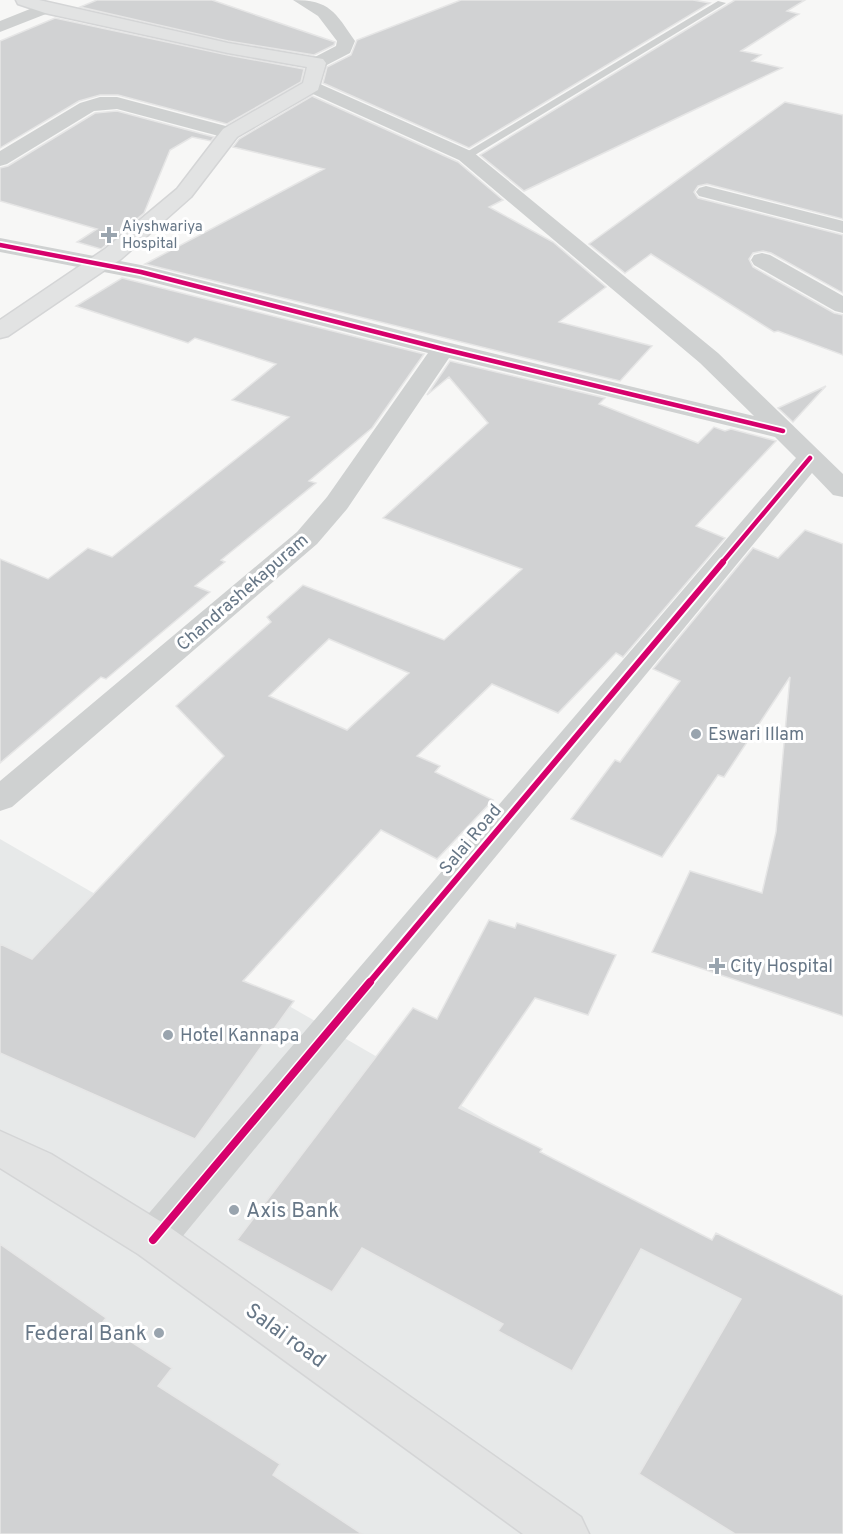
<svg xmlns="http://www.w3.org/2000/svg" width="843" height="1534" font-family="Overpass,sans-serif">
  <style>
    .built { fill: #e7e9e9 }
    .building { fill: #d1d2d3; stroke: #e6e6e6; stroke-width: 1.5; fill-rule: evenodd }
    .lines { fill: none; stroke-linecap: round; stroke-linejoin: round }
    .secondary-casing { stroke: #d4d5d6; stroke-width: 3 }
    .lane { fill: #cfd1d1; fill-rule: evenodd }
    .street { fill: #cfd1d1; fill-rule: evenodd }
    .secondary { fill: #e2e3e3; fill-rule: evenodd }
    .cycleway-far2-casing { stroke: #fff; stroke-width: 8 }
    .cycleway-far1-casing { stroke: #fff; stroke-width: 10 }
    .cycleway-casing { stroke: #fff; stroke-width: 11 }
    .cycleway-far2 { stroke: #d6006c; stroke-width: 4.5 }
    .cycleway-far1 { stroke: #d6006c; stroke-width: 6 }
    .cycleway { stroke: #d6006c; stroke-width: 8 }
    .poi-dot { fill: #99a4ae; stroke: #fff; stroke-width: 2 }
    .labels { text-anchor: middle; stroke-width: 6; stroke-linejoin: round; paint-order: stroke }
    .far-poi-label { font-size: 15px; fill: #677787; stroke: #fff; text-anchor: start }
    .street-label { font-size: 18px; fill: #677787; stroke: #fff }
    .poi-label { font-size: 18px; fill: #677787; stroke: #fff; text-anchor: start }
    .near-poi-label { font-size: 21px; fill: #677787; stroke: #fff; text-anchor: start }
    .near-street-label { font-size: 21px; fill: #677787; stroke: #fff }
  </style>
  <rect width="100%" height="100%" fill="#f7f7f6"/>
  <path class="built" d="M0,839L843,1326V1534H0Z"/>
  <path class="building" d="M97,0H212L335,42L334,45L314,55L228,41L80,7Z
    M461,0H693L710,3L469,148L323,83L327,67L351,55L357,40Z
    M735,0H805L787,11L799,14L741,51L761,55L752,61L782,68L524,191L480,155Z
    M55,18L228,55L304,69L301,82L227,124L118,95H100L79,101L0,148V41Z
    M312,96L458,162L503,200L489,207L553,242L606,287L559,322L652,346L620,381L145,264L324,169L233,147L239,139Z
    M785,102L843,115V219L707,184L698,186L694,192L698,198L843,235V293L771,253L763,251L753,253L749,259L753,267L834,313L843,315V355L778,331L774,332L651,254L625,273L589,244Z
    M117,111L214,137L211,141L192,137L170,150L144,213L101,249L77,242L97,229L0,201V168L8,166L95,113Z
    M122,278L424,354L372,428L309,481L316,483L221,560L225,562L195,586L210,592L106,679L101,677L0,763V559L48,579L88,548L112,557L289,417L232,400L276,364L195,338L188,343L76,306Z
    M450,361L605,398L599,404L698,443L714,427L725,431L731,429L776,441L696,526L725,538L623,657L616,653L558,713L492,684L417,756L440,766L435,772L493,800L437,859L381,830L243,981L294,1001L195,1139L0,1053V944L32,959L224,756L176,706L271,622L267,617L303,585L444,640L522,569L383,518L488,423L449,377L427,395ZM329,639L409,673L347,730L269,696Z
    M826,386L793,422L778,408Z
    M805,530L843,544V1016L652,952L690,871L762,893L776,832L790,677L724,777L718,775L662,857L571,819L615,760L620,762L680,681L653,669L753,548L778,558Z
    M489,920L515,928L517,923L616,955L588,1015L535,998L459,1108L542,1149L540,1152L712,1240L716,1233L843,1296V1534H735L639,1474L741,1299L641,1249L572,1371L498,1331L503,1324L362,1248L332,1292L237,1240L413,1008L437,1019Z
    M0,1244L106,1318L102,1323L172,1368L158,1386L280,1464L273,1475L362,1534H0Z"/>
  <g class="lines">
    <g class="secondary-casing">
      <path id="secondary" d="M16,0H39L228,43L317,58L323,59L326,63L318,90L237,137L191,197L121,259L8,336L0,338V320L105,249L177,189L223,129L303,83L307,67L228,53L45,13L18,4Z
        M0,1131L51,1154L168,1226L581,1517L589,1534H523L138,1254L0,1168Z"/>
    </g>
    <path class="lane" d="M718,1L726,3L470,158H462L460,156Z"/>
    <path class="street" d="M293,0C330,0 335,12 355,41L350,53L323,67H311L308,63L311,59L336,46L337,41L318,16Z
      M45,3L51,4L53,8L51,12L0,32V21Z
      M311,80L473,152L718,353L843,474V497L833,495L812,473L168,1254L153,1259L138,1254L131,1240L138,1226L796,458L775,437L449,358L347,509L317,544L12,807L0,811V781L297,532L327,497L428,353L140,279L0,252V238L141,265L446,342L754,416L700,363L459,160L304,90L302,86L304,82Z
      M100,97H117L237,129L240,133L237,137L230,139L117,109L94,111L7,164L0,166V151L80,103Z
      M706,186L843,221V233L699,196L696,192L699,188Z
      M762,253L770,255L843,296V313L835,311L754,265L751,260L754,255Z"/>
    <use href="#secondary" class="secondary"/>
    <g class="cycleway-far2-casing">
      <path id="cycleway-far2" d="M0,245L141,272L443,349L783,431
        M721,564L810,458"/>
    </g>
    <g class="cycleway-far1-casing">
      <path id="cycleway-far1" d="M369,983L723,562"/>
    </g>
    <g class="cycleway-casing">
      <path id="cycleway" d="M153,1240L370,982"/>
    </g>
    <use href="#cycleway-far2" class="cycleway-far2"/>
    <use href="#cycleway-far1" class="cycleway-far1"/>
    <use href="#cycleway" class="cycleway"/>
  </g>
  <g class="poi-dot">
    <path d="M106 226h6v6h6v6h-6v6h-6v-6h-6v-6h6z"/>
    <circle cx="696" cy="734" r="6"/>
    <path d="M714 957h6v6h6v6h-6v6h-6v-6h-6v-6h6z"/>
    <circle cx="168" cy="1035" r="6"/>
    <circle cx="234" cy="1210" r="6"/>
    <circle cx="159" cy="1333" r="6"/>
  </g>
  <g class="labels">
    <g class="far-poi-label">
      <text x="122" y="231">Aiyshwariya<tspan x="122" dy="17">Hospital</tspan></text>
    </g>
    <g class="street-label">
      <text transform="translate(242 592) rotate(-41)" y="6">Chandrashekapuram</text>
      <text transform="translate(470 839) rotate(-50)" y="6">Salai Road</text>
    </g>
    <g class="poi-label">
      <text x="708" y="740">Eswari Illam</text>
      <text x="730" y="972">City Hospital</text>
      <text x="180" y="1041">Hotel Kannapa</text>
    </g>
    <g class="near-poi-label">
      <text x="246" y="1217">Axis Bank</text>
      <text x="147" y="1340" text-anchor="end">Federal Bank</text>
    </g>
    <g class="near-street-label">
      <text transform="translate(286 1335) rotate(36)" y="7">Salai road</text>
    </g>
  </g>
</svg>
